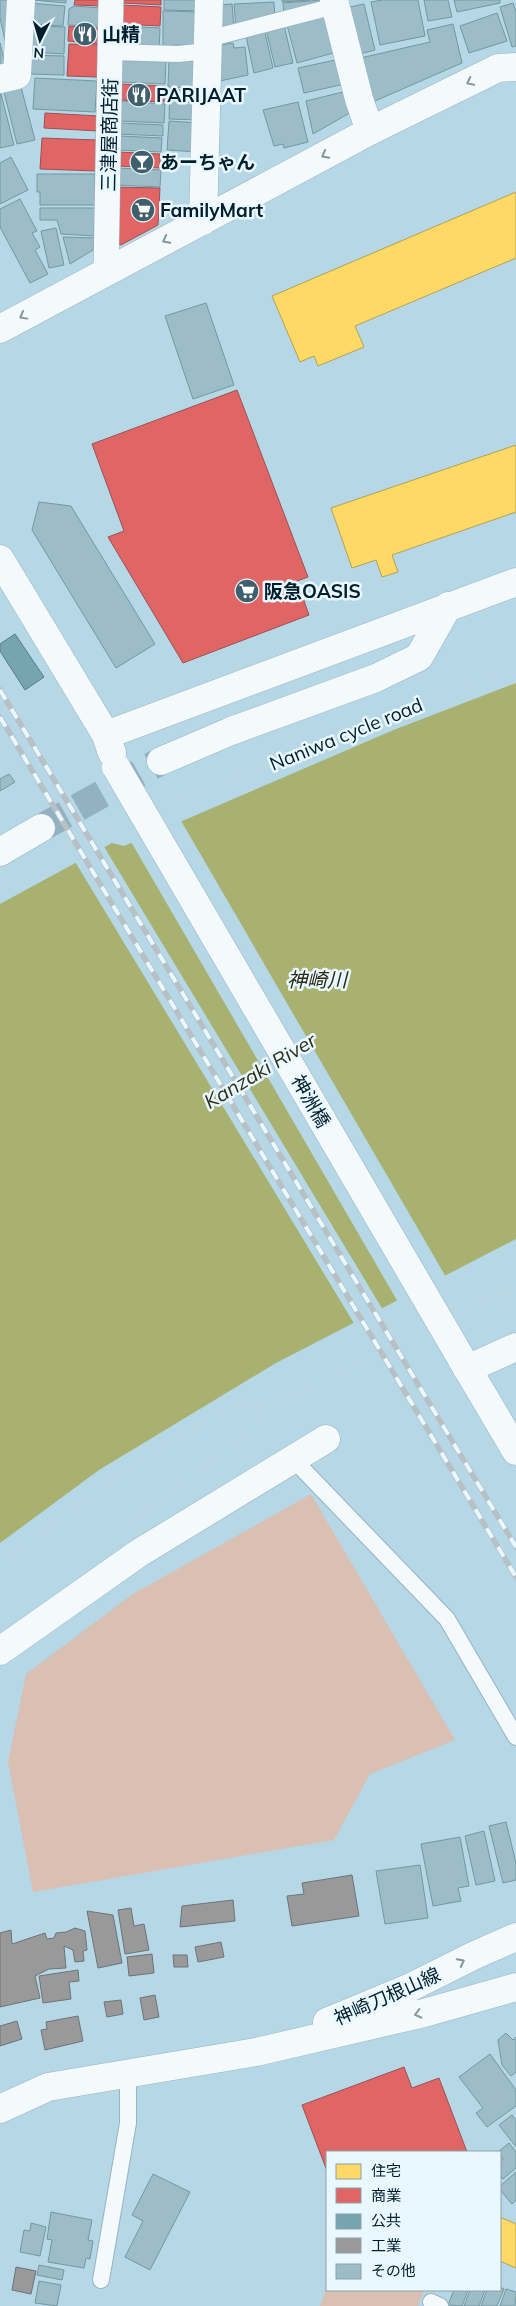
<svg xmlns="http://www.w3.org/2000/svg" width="516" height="2306" font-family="Mulish,'Noto Sans JP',sans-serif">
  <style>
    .green { fill: #d9c0b3 }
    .water { fill: #a9b170 }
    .pier { fill: #b6d7e6 }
    .homes { fill: #ffd966; stroke: #b2a154 }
    .shops { fill: #e06666; stroke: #9d5054 }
    .public { fill: #76a5af; stroke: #537c87 }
    .industry { fill: #999; stroke: #6b7478 }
    .building { fill: #9cbdc7; stroke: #7497a1 }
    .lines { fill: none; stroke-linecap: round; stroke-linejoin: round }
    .tertiary-tunnel { stroke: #92b2c1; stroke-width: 28; stroke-dasharray: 28 14; stroke-linecap: butt }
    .service-casing { stroke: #96b4c1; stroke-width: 18 }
    .pedestrian-casing { stroke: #96b4c1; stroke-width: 26 }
    .minor-casing { stroke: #96b4c1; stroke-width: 29 }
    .tertiary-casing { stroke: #96b4c1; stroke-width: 29 }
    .path { stroke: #cad4da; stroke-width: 3; stroke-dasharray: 1 4; stroke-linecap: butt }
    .service { stroke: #f4f9fb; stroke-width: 16 }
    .pedestrian { stroke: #f4f9fb; stroke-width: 25 }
    .minor { stroke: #f4f9fb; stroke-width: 28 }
    .tertiary { stroke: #f4f9fb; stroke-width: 28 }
    .rail-casing { stroke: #b6c0c5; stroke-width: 5.5 }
    .rail { stroke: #e9f8ff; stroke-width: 4; stroke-dasharray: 11; stroke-linecap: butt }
    .tertiary-bridge-casing { stroke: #96b4c1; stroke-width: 29; stroke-linecap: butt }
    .tertiary-bridge { stroke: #f4f9fb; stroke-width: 28 }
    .oneway { stroke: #86969d }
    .labels { text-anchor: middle; stroke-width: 5; stroke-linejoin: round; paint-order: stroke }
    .poi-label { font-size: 19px; font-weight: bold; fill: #001e2b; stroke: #e9f8ff; text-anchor: start }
    .street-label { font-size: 19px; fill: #001e2b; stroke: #e9f8ff }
    .water-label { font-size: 20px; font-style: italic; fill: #2d2c17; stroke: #e9f8ff }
  </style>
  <rect width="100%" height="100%" fill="#b6d7e6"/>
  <path class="green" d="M311,1494L455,1740L370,1774L334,1840L33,1892L8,1762L26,1674L133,1594Z
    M327,2287V2290H424L418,2306H320Z"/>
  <path class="water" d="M516,683V1239L276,1363L99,1470L0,1543V904L112,843L124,846L396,729Z"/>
  <path class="pier" d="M180,819L446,1277L398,1302L130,840Z
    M103,845L383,1310L355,1325L74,860Z"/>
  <path class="homes" d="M516,192V258L355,326L364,347L318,366L314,356L300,362L272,296Z
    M516,445V512L392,555L398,572L382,577L376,560L352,568L331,508Z
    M500,2217L516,2224V2268L500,2261Z"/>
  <path class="shops" d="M75,0H101V6L74,5Z
    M123,0H161V5L123,3Z
    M123,5L161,7L160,26L122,24Z
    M69,26L99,28L98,44L68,41Z
    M69,44L99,45L98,77L67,76Z
    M120,84L165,86L164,102L120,100Z
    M45,113L99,116L98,131L44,128Z
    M42,138L97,140L96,171L40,169Z
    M118,152L160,154V168L117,166Z
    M114,187L160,188L158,225L121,245L113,242Z
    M237,390L308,577L297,581L309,615L183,663L108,537L124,531L92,444Z
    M404,2067L412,2088L439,2078L467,2152H327V2171L302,2105Z"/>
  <path class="public" d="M15,634L44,677L25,690L0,651V644Z"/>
  <path class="industry" d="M352,1875L359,1916L292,1926L287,1896L304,1894L302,1883Z
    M233,1900L235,1921L180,1927L182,1906Z
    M131,1908L134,1926L144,1924L149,1950L125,1954L118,1910Z
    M87,1911L113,1915L122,1963L98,1968Z
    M75,1928L85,1931L87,1950L83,1951L84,1961L75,1962L73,1950L64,1946L66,1968L49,1969L35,1976L40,1998L0,2007V1933L11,1930L12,1944L45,1933L47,1939L54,1938L56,1933L66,1932Z
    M221,1942L224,1957L198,1962L195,1947Z
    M152,1954L154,1973L129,1976L127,1957Z
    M173,1955H187L188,1967H174Z
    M78,1970L79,1981L69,1982L71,1999L43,2003L39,1976Z
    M155,1995L159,2017L144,2020L140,1998Z
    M121,2000L123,2014L107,2017L104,2002Z
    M78,2016L83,2041L45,2050L41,2030L47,2029L46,2022Z
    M17,2021L22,2039L0,2046V2026Z
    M16,2267L36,2271L31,2294L12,2290Z"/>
  <path class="building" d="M0,0H10L6,45L0,18Z
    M33,0H66V3Z
    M164,0H201V11L164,10Z
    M282,0H310L282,2Z
    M322,0H326L284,16L283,3Z
    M382,0H418L425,36L380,45L371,2Z
    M424,0H448L452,17L428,21Z
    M454,0H500V3L457,12Z
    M274,2L275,20L236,29L234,4Z
    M30,3L65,6L63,26L29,24Z
    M513,3L516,12V46L512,47L500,7Z
    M232,4L234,29L214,34L216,5Z
    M364,4L375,50L356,55L345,8Z
    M74,6L101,8L100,26L68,25L69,9Z
    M163,11L202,12L201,46L175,45V49H163Z
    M497,13L507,41L469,53L460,26Z
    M327,15L337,52L297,63L287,25Z
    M453,24L462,63L375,101L367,100L356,59L430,42L427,30Z
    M284,25L293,63L275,67L266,29Z
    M29,26L65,27L64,54L28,52Z
    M123,26L160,28L159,52L122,51Z
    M264,28L273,68L254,73L245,32Z
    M0,43L5,64L0,65Z
    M233,43L234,48L245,47L248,75L215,82L214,46Z
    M29,55L64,56V75L28,74Z
    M121,56L166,58L165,84L120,82Z
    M169,58L201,59L200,88L168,87Z
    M340,59L345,84L304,93L298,68Z
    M35,78L97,81L95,112L33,109Z
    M21,87L35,140L17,144L4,92Z
    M170,89L200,91L199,120L169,119Z
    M347,91L353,111L313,134L306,101Z
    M1,94L14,145L0,148V94Z
    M120,101L165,104L164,123L119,121Z
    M298,102L308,142L284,148L283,144L274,146L263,110Z
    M169,121L199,123L198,152L167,150Z
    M119,123L163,125V136L118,134Z
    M120,136L162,138L161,152L119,150Z
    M11,157L28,190L0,204V163Z
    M116,168L161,170L160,187L116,185Z
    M37,174H95V205H40V192H37Z
    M20,199L37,231L32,233L40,247L35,250L48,274L30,283L0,227V209Z
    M40,208H95L94,236L61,234L57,220H40Z
    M56,228L64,265L49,268L41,231Z
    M63,237L95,238L93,250L70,264Z
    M206,303L234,385L193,399L165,316Z
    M39,502L71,506L155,644L116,668L32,530Z
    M9,774L15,782L0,791V779Z
    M506,1822L516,1863V1880L503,1883L489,1826Z
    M484,1831L495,1881L476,1885L465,1836Z
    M460,1837L469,1886L458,1888L461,1901L433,1906L421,1844Z
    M420,1865L428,1918L385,1924L376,1871Z
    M506,2033L513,2040L516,2037V2072L511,2076L502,2065L498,2040Z
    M490,2054L516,2090V2106L487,2127L476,2113L483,2108L459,2077Z
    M512,2115L516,2120V2147L499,2125Z
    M509,2143L516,2152V2168L503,2179L500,2175V2162L503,2159L498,2152Z
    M516,2172V2200L512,2204L500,2190V2186Z
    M153,2174L190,2192L150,2270L125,2257L143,2221L132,2215Z
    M51,2212L92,2220L88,2240L93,2241L90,2259L86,2258L84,2268L48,2262L52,2240L47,2239Z
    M31,2223L46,2227L40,2256L20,2252L24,2230L30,2231Z
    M39,2265L64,2270L62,2280L37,2275Z
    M39,2281L61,2285L57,2306L35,2303Z
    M500,2287L504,2289L497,2306H481L487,2290H500Z
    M506,2289L516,2292L515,2306H500Z
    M454,2290H468L462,2306L448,2305Z
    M470,2290H485L479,2306H464Z"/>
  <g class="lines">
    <path class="tertiary-tunnel" d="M41,828L161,761"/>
    <g class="service-casing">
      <path id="service" d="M208,39L335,6
        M110,52L178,54L207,51
        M293,1459L447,1619L516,1737
        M101,2280L128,2123V2074
        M431,2302L440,2306"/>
    </g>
    <g class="pedestrian-casing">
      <path id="pedestrian" d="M106,270L111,0"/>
    </g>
    <g class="minor-casing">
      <path id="minor" d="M334,0L359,99L370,131
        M0,79L17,75L21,0
        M203,221L209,0
        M0,329L370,131L498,68L516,67
        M467,1369L516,1347
        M0,1651L139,1553L326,1439"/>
    </g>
    <g class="tertiary-casing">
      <path id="tertiary" d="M0,559L106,735L112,753
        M106,735L516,582
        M161,761L231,731L376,678L419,657L448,606
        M0,852L41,828
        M461,1358L516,1451
        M327,2022L409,1988L475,1955L516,1937
        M0,2109L48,2087L256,2052L424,2013L516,1987"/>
    </g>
    <path class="path" d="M235,759L238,779
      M168,802L238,779L516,665
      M61,849L114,819
      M0,885L10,879
      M503,1293L512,1316L516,1314
      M464,1310L516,1287
      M130,1524L262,1423L259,1404C297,1402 331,1376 364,1358C381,1349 398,1342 416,1333
      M0,1562L130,1467L219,1412L239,1404H259"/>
    <use href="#service" class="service"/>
    <use href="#pedestrian" class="pedestrian"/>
    <use href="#minor" class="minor"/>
    <use href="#tertiary" class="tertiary"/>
    <g class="rail-casing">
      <path id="rail" d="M0,690L516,1547
        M0,717L516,1577"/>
    </g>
    <use href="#rail" class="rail"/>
    <g class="tertiary-bridge-casing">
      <path id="tertiary-bridge" d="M116,767L461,1358"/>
    </g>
    <use href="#tertiary-bridge" class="tertiary-bridge"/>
  </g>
  <defs><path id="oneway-chevron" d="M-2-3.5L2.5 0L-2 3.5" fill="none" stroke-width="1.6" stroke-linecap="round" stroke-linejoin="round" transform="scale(1.25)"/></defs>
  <g class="oneway">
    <use href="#oneway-chevron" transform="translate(470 82) rotate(154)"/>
    <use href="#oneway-chevron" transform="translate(325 155) rotate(152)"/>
    <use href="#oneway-chevron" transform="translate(166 240) rotate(153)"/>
    <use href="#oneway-chevron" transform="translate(23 316) rotate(151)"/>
    <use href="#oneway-chevron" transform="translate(461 1962) rotate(-27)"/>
    <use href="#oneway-chevron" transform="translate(418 2014) rotate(166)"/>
  </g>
  <defs>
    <g id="restaurant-disc" transform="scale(1.25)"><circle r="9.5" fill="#405f6c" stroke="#e9f8ff"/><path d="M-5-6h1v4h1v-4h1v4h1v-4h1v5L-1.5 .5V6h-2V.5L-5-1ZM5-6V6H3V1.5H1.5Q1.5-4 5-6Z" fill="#fff"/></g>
    <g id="bar-disc" transform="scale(1.25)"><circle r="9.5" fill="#405f6c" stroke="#e9f8ff"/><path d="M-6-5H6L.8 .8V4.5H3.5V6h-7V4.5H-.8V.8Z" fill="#fff"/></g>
    <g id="supermarket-disc" transform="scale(1.25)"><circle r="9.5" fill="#405f6c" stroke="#e9f8ff"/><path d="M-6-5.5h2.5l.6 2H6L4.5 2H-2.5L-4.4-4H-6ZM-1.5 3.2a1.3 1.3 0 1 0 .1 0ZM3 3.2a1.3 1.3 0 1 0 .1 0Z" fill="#fff"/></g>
  </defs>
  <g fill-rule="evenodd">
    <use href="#restaurant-disc" x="85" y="34"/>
    <use href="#restaurant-disc" x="139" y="95"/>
    <use href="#bar-disc" x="142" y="162"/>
    <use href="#supermarket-disc" x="143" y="210"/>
    <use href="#supermarket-disc" x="247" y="591"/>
  </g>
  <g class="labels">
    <g class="poi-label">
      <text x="102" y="41">山精</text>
      <text x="156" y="102">PARIJAAT</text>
      <text x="160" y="169">あーちゃん</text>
      <text x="160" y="217">FamilyMart</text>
      <text x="264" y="598">阪急OASIS</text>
    </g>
    <g class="street-label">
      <text transform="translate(109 135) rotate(-89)" y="7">三津屋商店街</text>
      <text transform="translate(346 734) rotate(-22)" y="7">Naniwa cycle road</text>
      <text transform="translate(311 1101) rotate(60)" y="7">神洲橋</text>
      <text transform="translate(387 1996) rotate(-24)" y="7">神崎刀根山線</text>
    </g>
    <g class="water-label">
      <text x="317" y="987">神崎川</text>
      <text transform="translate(260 1071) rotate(-31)" y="7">Kanzaki River</text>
    </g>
  </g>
  <rect x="326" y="2151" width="175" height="140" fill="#e9f8ff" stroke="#8ca1aa"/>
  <rect x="336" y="2164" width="25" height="15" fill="#ffd966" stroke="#8ca1aa"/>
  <text x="371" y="2176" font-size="15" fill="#001e2b">住宅</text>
  <rect x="336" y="2188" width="25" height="15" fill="#e06666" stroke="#8ca1aa"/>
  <text x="371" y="2201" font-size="15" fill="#001e2b">商業</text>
  <rect x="336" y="2214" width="25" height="15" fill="#76a5af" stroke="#8ca1aa"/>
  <text x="371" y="2226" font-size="15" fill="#001e2b">公共</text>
  <rect x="336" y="2238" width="25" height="15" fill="#999999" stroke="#8ca1aa"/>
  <text x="371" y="2251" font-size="15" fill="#001e2b">工業</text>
  <rect x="336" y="2264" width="25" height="15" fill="#9cbdc7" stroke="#8ca1aa"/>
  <text x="371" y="2276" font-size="15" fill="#001e2b">その他</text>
  <g transform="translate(40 40) rotate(185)" stroke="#e9f8ff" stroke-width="4" paint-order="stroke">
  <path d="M0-4L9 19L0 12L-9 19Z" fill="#001e2b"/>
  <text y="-8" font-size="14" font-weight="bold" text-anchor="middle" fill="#001e2b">N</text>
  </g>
</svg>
